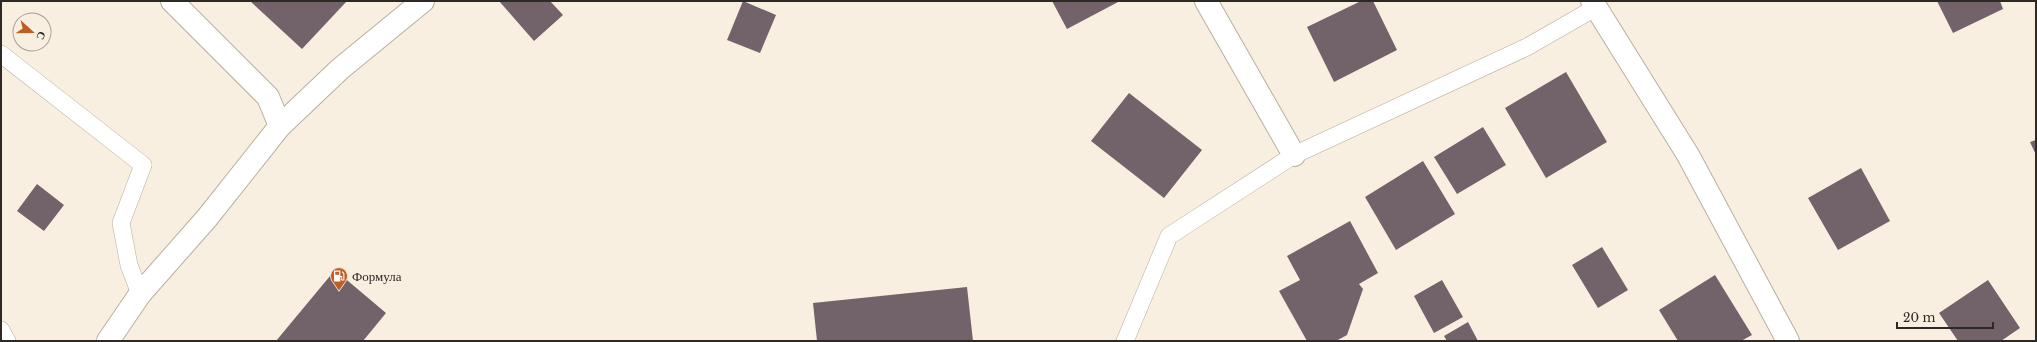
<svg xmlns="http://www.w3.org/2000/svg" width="2037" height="342" font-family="'Libre Baskerville',serif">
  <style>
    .building { fill: #72636a }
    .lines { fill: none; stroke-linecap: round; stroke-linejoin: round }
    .lane-casing { stroke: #b8afa1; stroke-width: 18 }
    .street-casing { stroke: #b8afa1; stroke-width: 24 }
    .lane { stroke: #fff; stroke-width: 17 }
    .street { stroke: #fff; stroke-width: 22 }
    .labels { text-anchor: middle; stroke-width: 4; stroke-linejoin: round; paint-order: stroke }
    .poi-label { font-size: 13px; fill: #2d2924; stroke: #f8efe0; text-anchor: start }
  </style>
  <rect width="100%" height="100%" fill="#f8efe0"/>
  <path class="building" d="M250,1H347L302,49Z
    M499,1H550L563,15L534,41Z
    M743,1L776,15L760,53L727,40Z
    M1052,1H1120L1067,29Z
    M1361,1H1373L1397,50L1334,82L1307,27Z
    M1937,1H2000L2003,9L1953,33Z
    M1566,72L1607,142L1546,178L1505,108Z
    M1129,93L1202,150L1164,198L1091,141Z
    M1483,127L1506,165L1457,194L1434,157Z
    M2036,140V155L2030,142Z
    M1423,161L1455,214L1396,250L1365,197Z
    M1861,168L1890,221L1838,250L1808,198Z
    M37,184L64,205L44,231L17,211Z
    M1350,221L1378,273L1359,284L1363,289L1347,335L1336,341H1307L1279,291L1300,280L1287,256Z
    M1602,247L1628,290L1598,308L1572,265Z
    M335,270L386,313L363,341H276Z
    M1715,275L1752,335L1741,341H1678L1659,310Z
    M1442,280L1463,317L1434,333L1414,296Z
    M1988,280L2020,328L2001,341H1958L1939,313Z
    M967,287L973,341H817L813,303Z
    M1468,322L1478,341H1447L1444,336Z"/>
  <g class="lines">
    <g class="lane-casing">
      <path id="lane" d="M1,54L143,165L121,223L129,265L140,294
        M1,330L7,341
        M1125,341L1169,236L1294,155L1527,47L1595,8"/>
    </g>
    <g class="street-casing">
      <path id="street" d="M172,1L268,97L280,126
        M1206,1L1294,155
        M1592,1L1688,155L1788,341
        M108,341L140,294L207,218L280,126L340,69L423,1"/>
    </g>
    <use href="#lane" class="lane"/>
    <use href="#street" class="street"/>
  </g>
  <defs>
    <g id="fuel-pin" transform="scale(0.9)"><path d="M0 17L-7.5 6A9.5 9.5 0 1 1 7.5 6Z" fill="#c05d25" stroke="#f8efe0"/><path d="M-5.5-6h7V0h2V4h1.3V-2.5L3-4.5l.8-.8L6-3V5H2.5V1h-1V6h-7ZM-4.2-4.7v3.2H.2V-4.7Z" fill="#fff"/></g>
  </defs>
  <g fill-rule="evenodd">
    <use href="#fuel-pin" x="339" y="276"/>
  </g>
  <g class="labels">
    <g class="poi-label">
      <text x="352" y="281">Формула</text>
    </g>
  </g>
  <rect width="2037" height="342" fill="none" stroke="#2d2924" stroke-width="4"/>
  <g transform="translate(32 32) rotate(111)"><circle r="19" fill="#f8efe0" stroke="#a7a095"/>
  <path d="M0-3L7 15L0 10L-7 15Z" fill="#c05d25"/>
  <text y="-6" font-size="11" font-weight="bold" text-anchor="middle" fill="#2d2924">С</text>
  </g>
  <path d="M1897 322v6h96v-6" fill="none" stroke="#2d2924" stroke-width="2"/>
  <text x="1903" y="322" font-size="12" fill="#2d2924" stroke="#f8efe0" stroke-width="3" paint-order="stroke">20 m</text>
</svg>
